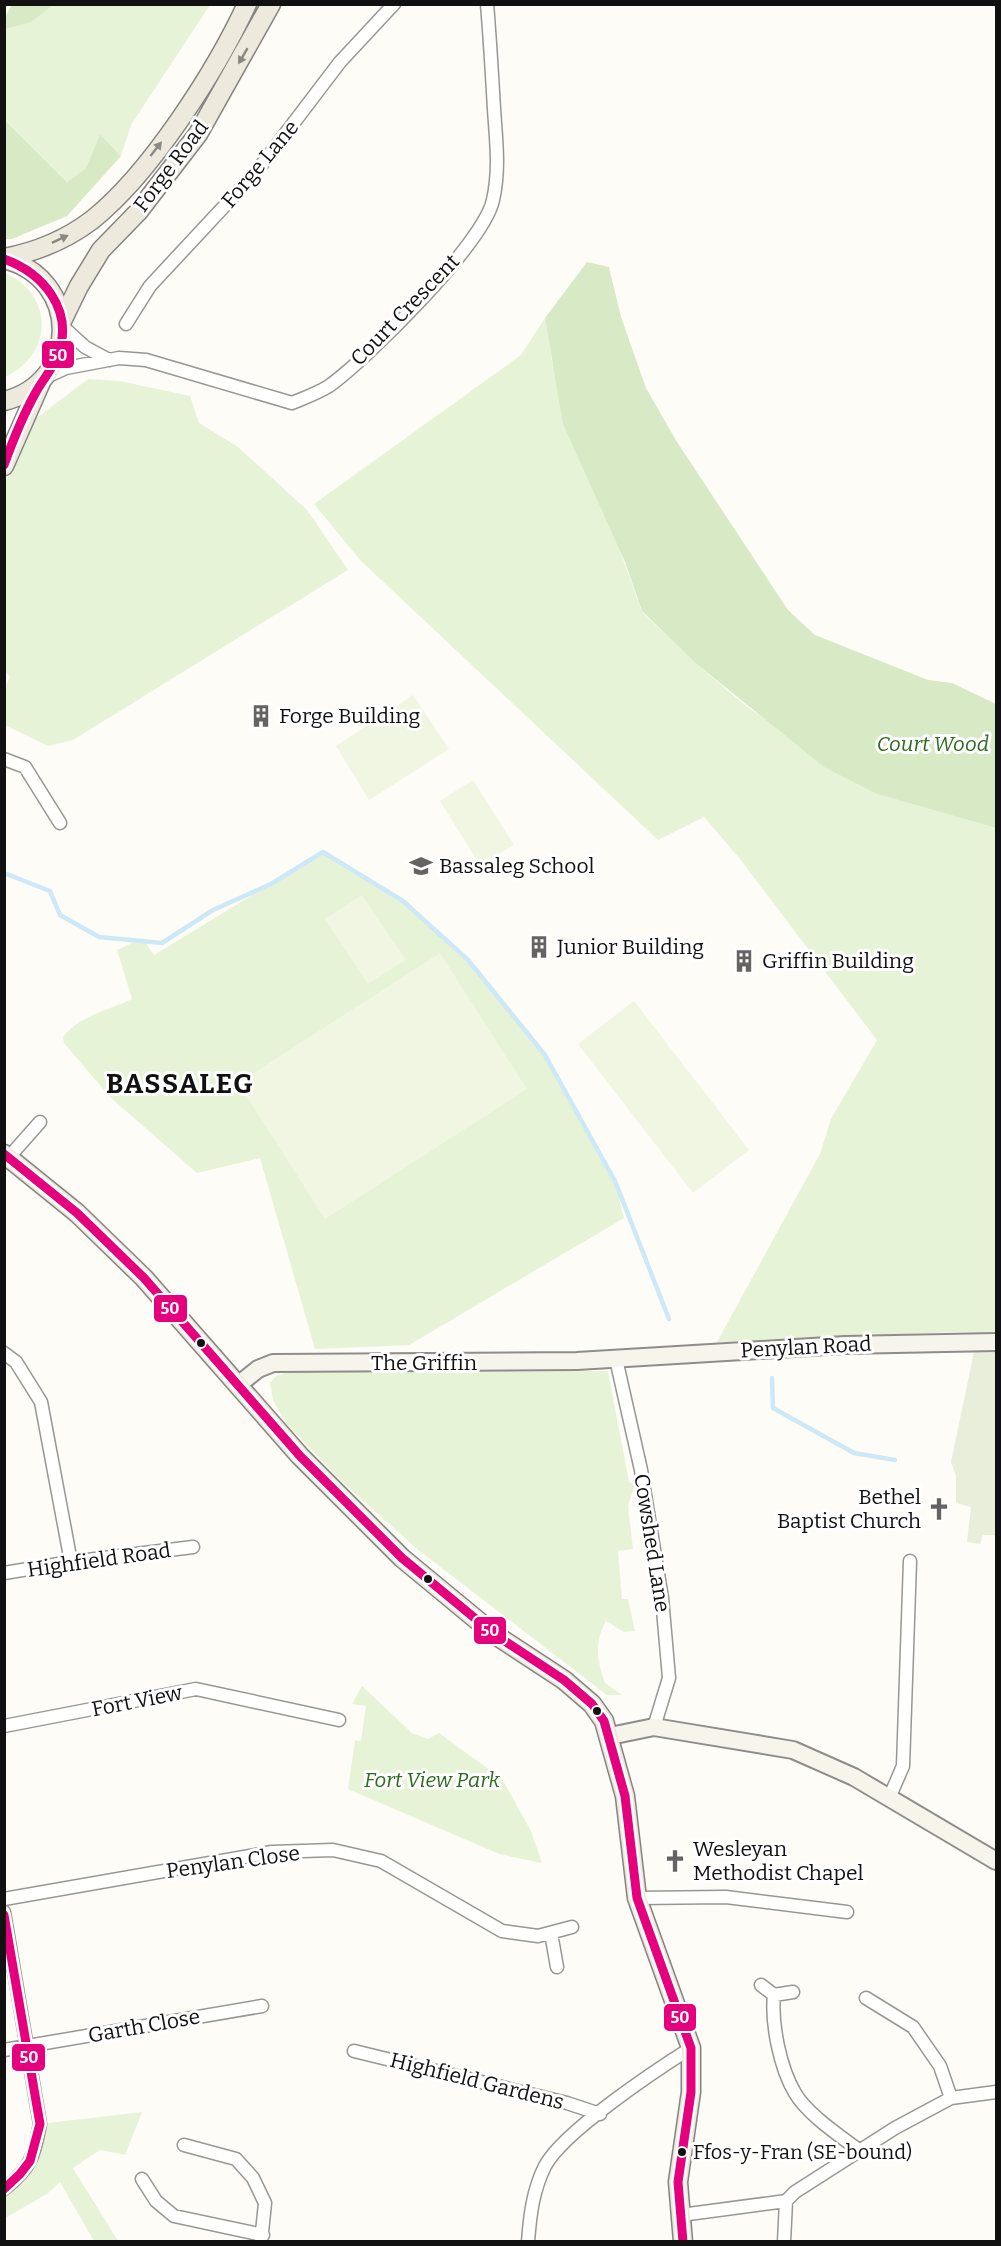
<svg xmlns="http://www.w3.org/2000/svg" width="1001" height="2246" font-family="Bitter,serif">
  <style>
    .green { fill: #e7f3d7 }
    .forest { fill: #d8eac5 }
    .cemetery { fill: #e9eedb }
    .pitch { fill: #f0f6e1 }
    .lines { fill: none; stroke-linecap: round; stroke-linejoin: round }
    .stream { stroke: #cde8f7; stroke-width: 4.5 }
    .street-casing { stroke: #979795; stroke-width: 15 }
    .secondary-casing { stroke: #8e8d8b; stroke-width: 20 }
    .primary-casing { stroke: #858482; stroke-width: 21 }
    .street { stroke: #fffffe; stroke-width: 12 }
    .secondary { stroke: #f6f4eb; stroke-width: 16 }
    .primary { stroke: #ede9dc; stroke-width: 18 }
    .bus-1-casing { stroke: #fff; stroke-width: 14 }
    .bus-1 { stroke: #e5007d; stroke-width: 9 }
    .oneway { fill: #8a8881 }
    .bus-dot { fill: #111; stroke: #fff; stroke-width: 2 }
    .labels { text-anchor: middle; stroke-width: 6; stroke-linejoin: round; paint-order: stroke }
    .bus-label { font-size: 20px; fill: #111; stroke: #fff; text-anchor: start }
    .street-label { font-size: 21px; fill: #111; stroke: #fff }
    .poi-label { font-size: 21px; fill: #111; stroke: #fff; text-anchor: start }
    .park-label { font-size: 21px; font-style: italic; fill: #2f6b1f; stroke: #fff }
    .district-label { font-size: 27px; font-weight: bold; letter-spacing: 1.5px; fill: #111; stroke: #fff }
    .line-badge { stroke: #fff; stroke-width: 2 }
    .badge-label { font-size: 16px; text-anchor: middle; font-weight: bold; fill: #fff }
  </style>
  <rect width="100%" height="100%" fill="#fdfcf7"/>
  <path class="green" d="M12,5H210L131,125L121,156L100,134L86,168L67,182L5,119L4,18Z
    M5,273C55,295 53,355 5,377Z
    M545,318L552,362L642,612L693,661L747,707L877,794L996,828V1334L954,1332L717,1342L820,1154L831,1119L877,1040L740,859L704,817L658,840L360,560L314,504L521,355Z
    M88,379L120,381L190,396L199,423L238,447L307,510L348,570L73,740L48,746L5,725V688L10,677L4,669V487L12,461L35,419Z
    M323,852L403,901L468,960L545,1055L615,1181L624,1218L409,1345L315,1349L260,1158L197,1173L110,1097L64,1043L63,1037C79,1016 109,1010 132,999L117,950L143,938L154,955Z
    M608,1371L629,1482L635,1484L628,1506L633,1549L618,1551L622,1599H628L635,1631L624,1632L606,1621C594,1642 597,1661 605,1683L622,1695H607L417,1549L339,1479L285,1422L273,1400L270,1383L276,1376L289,1372Z
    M362,1686L412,1733L428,1739L439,1733L502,1779L531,1831L542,1863L499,1854L348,1789L355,1740L361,1741L366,1706L352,1704Z
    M142,2112L125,2155L100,2150L73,2168L118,2241H94L60,2182L47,2194L5,2218V2189L27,2170L40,2124Z"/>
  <path class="forest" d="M12,4H53V5L31,22L5,29V18Z
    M4,119L67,182L86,168L100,134L121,156L67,216L12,239H5Z
    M587,262L609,267L621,317L646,388L677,442L788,610L815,635L928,680L952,683L996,704V828L877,794L824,767L693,661L642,611L625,562L563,424L545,318Z"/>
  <path class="cemetery" d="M975,1347L996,1348V1535H983L980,1544L967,1542L971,1507L956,1503V1476L951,1462Z"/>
  <path class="pitch" d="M413,695L449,749L369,800L336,746Z
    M473,780L514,845L480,865L440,801Z
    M362,895L406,960L368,984L325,919Z
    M440,953L527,1089L325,1219L238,1083Z
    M634,1001L749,1150L693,1193L578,1044Z"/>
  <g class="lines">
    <path class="stream" d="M4,873L50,891L60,915L99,937L162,943L213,910L271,884L323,852L403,901L468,960L545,1055L615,1181L669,1319
      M772,1378L773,1408L854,1453L895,1460"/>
    <g class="street-casing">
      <path id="street" d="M126,324L150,286L257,171L340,62L394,4
        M62,326L85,347L109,360
        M46,377L66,368L119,358L146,360L292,403C304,398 318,393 329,386C367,359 484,243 493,200C500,169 496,140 494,109C492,74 490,39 487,4
        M4,759L25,767L60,823
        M9,1157L40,1122
        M4,1353L16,1362L41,1402L71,1562
        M616,1359L641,1470L662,1598L669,1678L654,1727
        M4,1573L71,1562L193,1547
        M4,1726L196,1689L339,1720
        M890,1796L903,1766L910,1561
        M637,1898L726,1897L847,1912
        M4,1899L272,1852L333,1850L381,1861L502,1931L538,1936L572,1927
        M4,1912L40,2124C34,2156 31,2168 4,2189
        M551,1933L557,1967
        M761,1985L774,1995L793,1992
        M774,1995C771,2023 780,2068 795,2093C807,2114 840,2136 860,2151
        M866,1998L913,2027L940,2066L951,2098
        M4,2050L262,2006
        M354,2051L567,2103L600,2114
        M184,2145L236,2159L253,2178L265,2203L261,2242
        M142,2179L156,2201L174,2216L263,2235
        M681,2215L786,2201L795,2192L895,2128L951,2098L996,2092
        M528,2242C530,2215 533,2190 545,2166C563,2132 656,2070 691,2048
        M784,2242L786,2201"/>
    </g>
    <g class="secondary-casing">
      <path id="secondary" d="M238,1385L258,1369L273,1363L577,1361L845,1345L996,1342
        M610,1736L654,1727L793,1750L854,1777L996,1861"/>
    </g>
    <g class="primary-casing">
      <path id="primary" d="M4,258C36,252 67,239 92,220C150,174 216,71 247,4
        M4,259C81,278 81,382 4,401
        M62,321L79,286L101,250L138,212L198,134L271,4
        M4,466L41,382
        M4,1154L77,1213L144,1278L300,1456L402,1558L494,1634L564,1680L592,1704L604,1721L625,1796L637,1898L691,2048V2092L678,2182L683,2242"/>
    </g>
    <use href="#street" class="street"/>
    <use href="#secondary" class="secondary"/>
    <use href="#primary" class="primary"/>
    <g class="bus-1-casing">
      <path id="bus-1" d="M4,259C43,273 73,309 59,352C55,366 43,379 36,392C23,415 13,440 4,465
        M4,1154L77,1213L144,1278L300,1456L402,1558L494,1634L564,1680L592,1704L604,1721L625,1796L637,1898L691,2048V2092L678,2182L683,2242
        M4,1915L40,2124L30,2161L20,2174L4,2189"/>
    </g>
    <use href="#bus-1" class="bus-1"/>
  </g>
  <defs><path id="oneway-solid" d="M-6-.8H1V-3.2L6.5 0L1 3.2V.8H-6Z" transform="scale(1.5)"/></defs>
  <g class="oneway">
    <use href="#oneway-solid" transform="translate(243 56) rotate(120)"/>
    <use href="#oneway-solid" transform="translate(156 149) rotate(-52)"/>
    <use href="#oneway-solid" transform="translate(60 239) rotate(-25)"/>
  </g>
  <defs>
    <g id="building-bare" transform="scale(1.8)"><path d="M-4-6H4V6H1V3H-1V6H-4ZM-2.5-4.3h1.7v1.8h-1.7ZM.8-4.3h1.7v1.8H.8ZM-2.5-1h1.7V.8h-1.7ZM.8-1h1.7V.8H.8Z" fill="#646362" stroke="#fff" stroke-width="2.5" paint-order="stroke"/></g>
    <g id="school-bare" transform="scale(1.8)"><path d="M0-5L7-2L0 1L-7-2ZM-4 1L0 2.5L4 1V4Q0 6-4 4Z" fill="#646362" stroke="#fff" stroke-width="2.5" paint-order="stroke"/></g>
    <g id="church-bare" transform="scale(1.8)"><path d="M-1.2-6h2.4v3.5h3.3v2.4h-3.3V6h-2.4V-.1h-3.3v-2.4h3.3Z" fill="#646362" stroke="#fff" stroke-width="2.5" paint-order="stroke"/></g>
  </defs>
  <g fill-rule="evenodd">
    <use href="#building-bare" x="261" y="716"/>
    <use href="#school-bare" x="421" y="866"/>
    <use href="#building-bare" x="539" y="947"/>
    <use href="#building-bare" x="744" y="961"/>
    <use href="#church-bare" x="939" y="1509"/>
    <use href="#church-bare" x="675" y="1861"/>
  </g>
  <g class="bus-dot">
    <circle cx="201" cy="1343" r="5"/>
    <circle cx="428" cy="1579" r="5"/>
    <circle cx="597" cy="1711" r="5"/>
    <circle cx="682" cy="2152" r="5"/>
  </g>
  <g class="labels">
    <g class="bus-label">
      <text x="693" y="2159">Ffos-y-Fran (SE-bound)</text>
    </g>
    <g class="street-label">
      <text transform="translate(260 164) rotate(-50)" y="7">Forge Lane</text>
      <text transform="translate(171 166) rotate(-53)" y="7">Forge Road</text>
      <text transform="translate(405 310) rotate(-46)" y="7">Court Crescent</text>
      <text transform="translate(806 1347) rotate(-3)" y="7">Penylan Road</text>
      <text x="424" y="1370">The Griffin</text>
      <text transform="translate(652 1543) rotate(81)" y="7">Cowshed Lane</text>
      <text transform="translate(99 1560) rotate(-8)" y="7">Highfield Road</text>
      <text transform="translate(137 1701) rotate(-11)" y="7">Fort View</text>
      <text transform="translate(233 1862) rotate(-8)" y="7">Penylan Close</text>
      <text transform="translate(144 2026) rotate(-10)" y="7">Garth Close</text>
      <text transform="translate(477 2081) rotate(14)" y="7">Highfield Gardens</text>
    </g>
    <g class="poi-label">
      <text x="279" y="723">Forge Building</text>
      <text x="439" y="873">Bassaleg School</text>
      <text x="557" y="954">Junior Building</text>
      <text x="762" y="968">Griffin Building</text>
      <text x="921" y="1504" text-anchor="end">Bethel<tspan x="921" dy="24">Baptist Church</tspan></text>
      <text x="693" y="1856">Wesleyan<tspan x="693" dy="24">Methodist Chapel</tspan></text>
    </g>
    <g class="park-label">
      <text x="933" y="751">Court Wood</text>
      <text x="432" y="1787">Fort View Park</text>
    </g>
    <g class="district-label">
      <text x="180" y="1093">BASSALEG</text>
    </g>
  </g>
  <g class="line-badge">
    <rect x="41" y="340" width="34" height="29" rx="6" fill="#e5007d"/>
    <rect x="153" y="1294" width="35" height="29" rx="6" fill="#e5007d"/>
    <rect x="473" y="1616" width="34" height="29" rx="6" fill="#e5007d"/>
    <rect x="663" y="2003" width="34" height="29" rx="6" fill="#e5007d"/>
    <rect x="11" y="2043" width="35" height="29" rx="6" fill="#e5007d"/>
  </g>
  <g class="badge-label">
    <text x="58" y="361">50</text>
    <text x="170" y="1314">50</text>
    <text x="490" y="1636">50</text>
    <text x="680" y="2023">50</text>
    <text x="29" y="2063">50</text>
  </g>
  <rect width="1001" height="2246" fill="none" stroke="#111111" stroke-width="12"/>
</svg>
